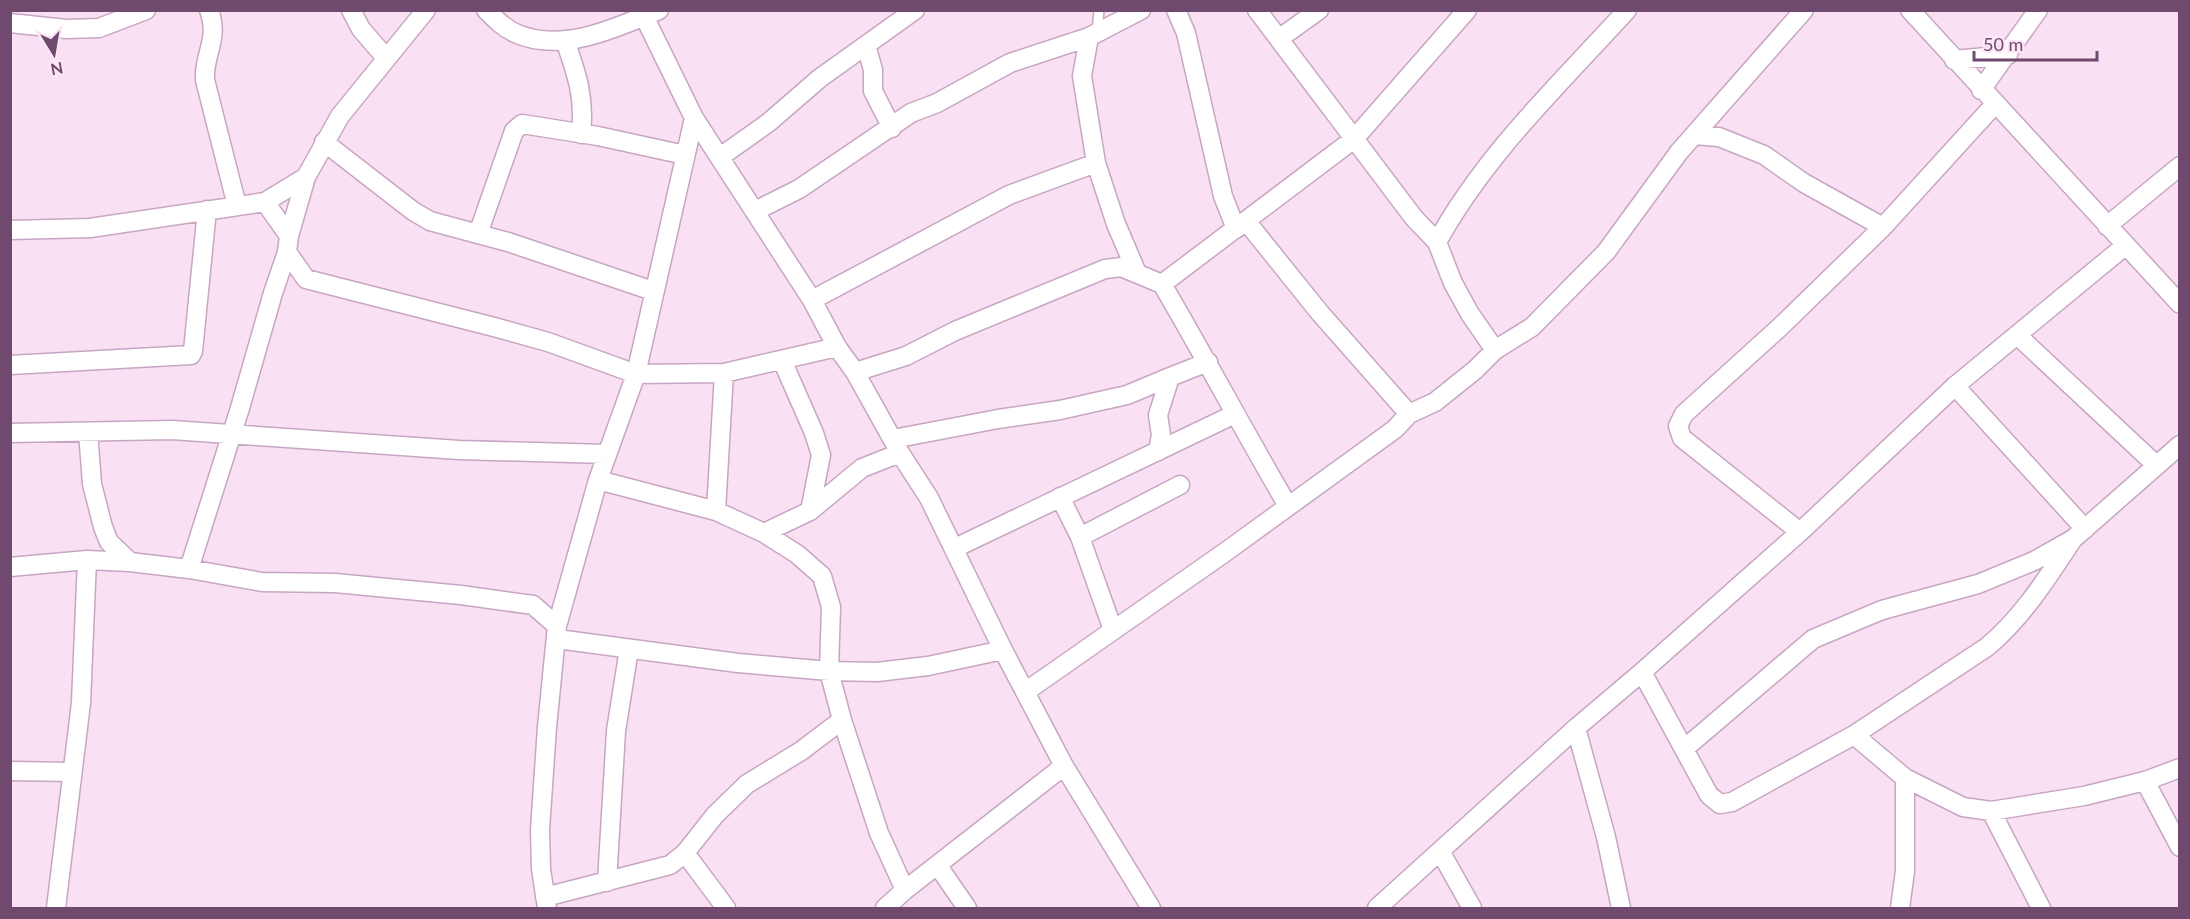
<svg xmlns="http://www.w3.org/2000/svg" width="2190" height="919" font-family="Lato,sans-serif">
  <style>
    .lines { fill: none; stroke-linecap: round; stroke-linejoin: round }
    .service-casing { stroke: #c7a6c3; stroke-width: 12 }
    .minor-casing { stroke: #c7a6c3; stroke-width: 21 }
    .service { stroke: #fff; stroke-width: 9 }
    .minor { stroke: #fff; stroke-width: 18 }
  </style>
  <rect width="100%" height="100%" fill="#fae0f3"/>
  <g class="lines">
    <g class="service-casing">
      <path id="service" d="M1097,32L1099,10"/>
    </g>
    <g class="minor-casing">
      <path id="minor" d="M209,10C220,40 203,54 205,80L237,206
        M351,10L361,29L386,58
        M486,10C495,19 504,28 515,33C561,54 616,28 659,10
        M641,10L694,118L812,300L837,347L855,372L900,453L929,498L1003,650L1064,766L1151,908
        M1176,10L1186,33L1223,196L1236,229
        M1257,10L1414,218L1437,242L1453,283L1470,314L1495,350
        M1910,10L2180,304
        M10,23L66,29L99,28L146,10
        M1089,37L1082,76L1096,163L1116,224L1137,273
        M1280,38L1319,10
        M565,40C577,75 585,97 581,134
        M866,45L873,70V91L892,128
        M1954,60L2008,55
        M1981,90L2038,10
        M1694,135L1719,137L1764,155L1804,183L1883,227
        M324,142L413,211L430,221L508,242L653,291
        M720,157L768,123L820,78L915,10
        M265,202L289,236
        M755,211L799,189L911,113L937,103L1010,63L1089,37L1141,10
        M1246,221L1320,313L1409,414
        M2107,226L2180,166
        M10,230L90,228L265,202L306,177
        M478,234L514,131L522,124L598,136L685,155
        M1437,242C1486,153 1560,84 1627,10
        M287,252L306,279L494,327L548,342L636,374L724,373L837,347
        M1162,284C1205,357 1245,433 1288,506
        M812,300L1009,195L1096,163
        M2017,335L2155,464
        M782,360L814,433L821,455L810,511
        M10,365L191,355L193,351L207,210
        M855,372L906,356L955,331L1105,269L1121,267L1162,284L1354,139L1467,10
        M1170,377L1208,362
        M1955,386L2085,529
        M88,432L92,484L103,527L109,542L130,562
        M10,433L172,430L459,450L607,454
        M893,439L998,419L1060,410L1127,395L1170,377L1158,415L1161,435L1158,451
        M598,480L716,511L764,533L797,554L822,576L831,607L829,671L842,720L879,833L905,890
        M1060,497L1080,537L1113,630
        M716,511L724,373
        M1800,532L1682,438L1678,426L1684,414L1779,328L1883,227L1995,104
        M764,533L810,511L862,468L900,453
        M1080,537L1180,485
        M955,548L1235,414
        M10,567L87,560L130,562L189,569L262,582L335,583L461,595L533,605L557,626
        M189,569L240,408L273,293L287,252L289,236L306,177L340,116L426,10
        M557,639L738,663L829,671L877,672L928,666L1003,650
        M1642,672L1709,795L1720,804L1732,802L1854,735L1987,647C2023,617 2047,578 2073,539
        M1025,692L1224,553L1395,429L1409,414L1435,402L1475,370L1495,350L1532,327L1606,252L1679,152L1804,10
        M1576,728L1606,837L1621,908
        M1854,735L1905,778L1963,807L1991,811L2084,796L2145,781L2180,768
        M1684,749L1813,639L1882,610L1978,584L2034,561L2073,539L2180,445
        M10,771L72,772
        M2145,781L2180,847
        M1991,811L2041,908
        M1440,851L1472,908
        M685,853L726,908
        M938,866L967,908
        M607,882L616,731L629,649
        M545,897L670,865L685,853L715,815L747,784L801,751L842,720
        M56,908L81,703L87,560
        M547,908L541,869L540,830L547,727L557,626L598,480L636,374L694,118
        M885,908L905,890L1064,766
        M1377,908L1576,728L1642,672L1800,532L1955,386L2126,245
        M1900,908L1905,871V778"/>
    </g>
    <use href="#service" class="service"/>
    <use href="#minor" class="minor"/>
  </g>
  <rect width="2190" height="919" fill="none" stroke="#6f496e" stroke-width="24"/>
  <g transform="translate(54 54) rotate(169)" stroke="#fee5f7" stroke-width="4.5" paint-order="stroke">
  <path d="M0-4.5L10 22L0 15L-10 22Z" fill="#6f496e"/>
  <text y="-9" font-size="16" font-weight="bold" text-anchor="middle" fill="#6f496e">N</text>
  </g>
  <path d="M1974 51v9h123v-9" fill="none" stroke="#6f496e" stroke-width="3"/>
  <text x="1983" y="51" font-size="18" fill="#6f496e" stroke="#fee5f7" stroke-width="4.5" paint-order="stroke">50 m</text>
</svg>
